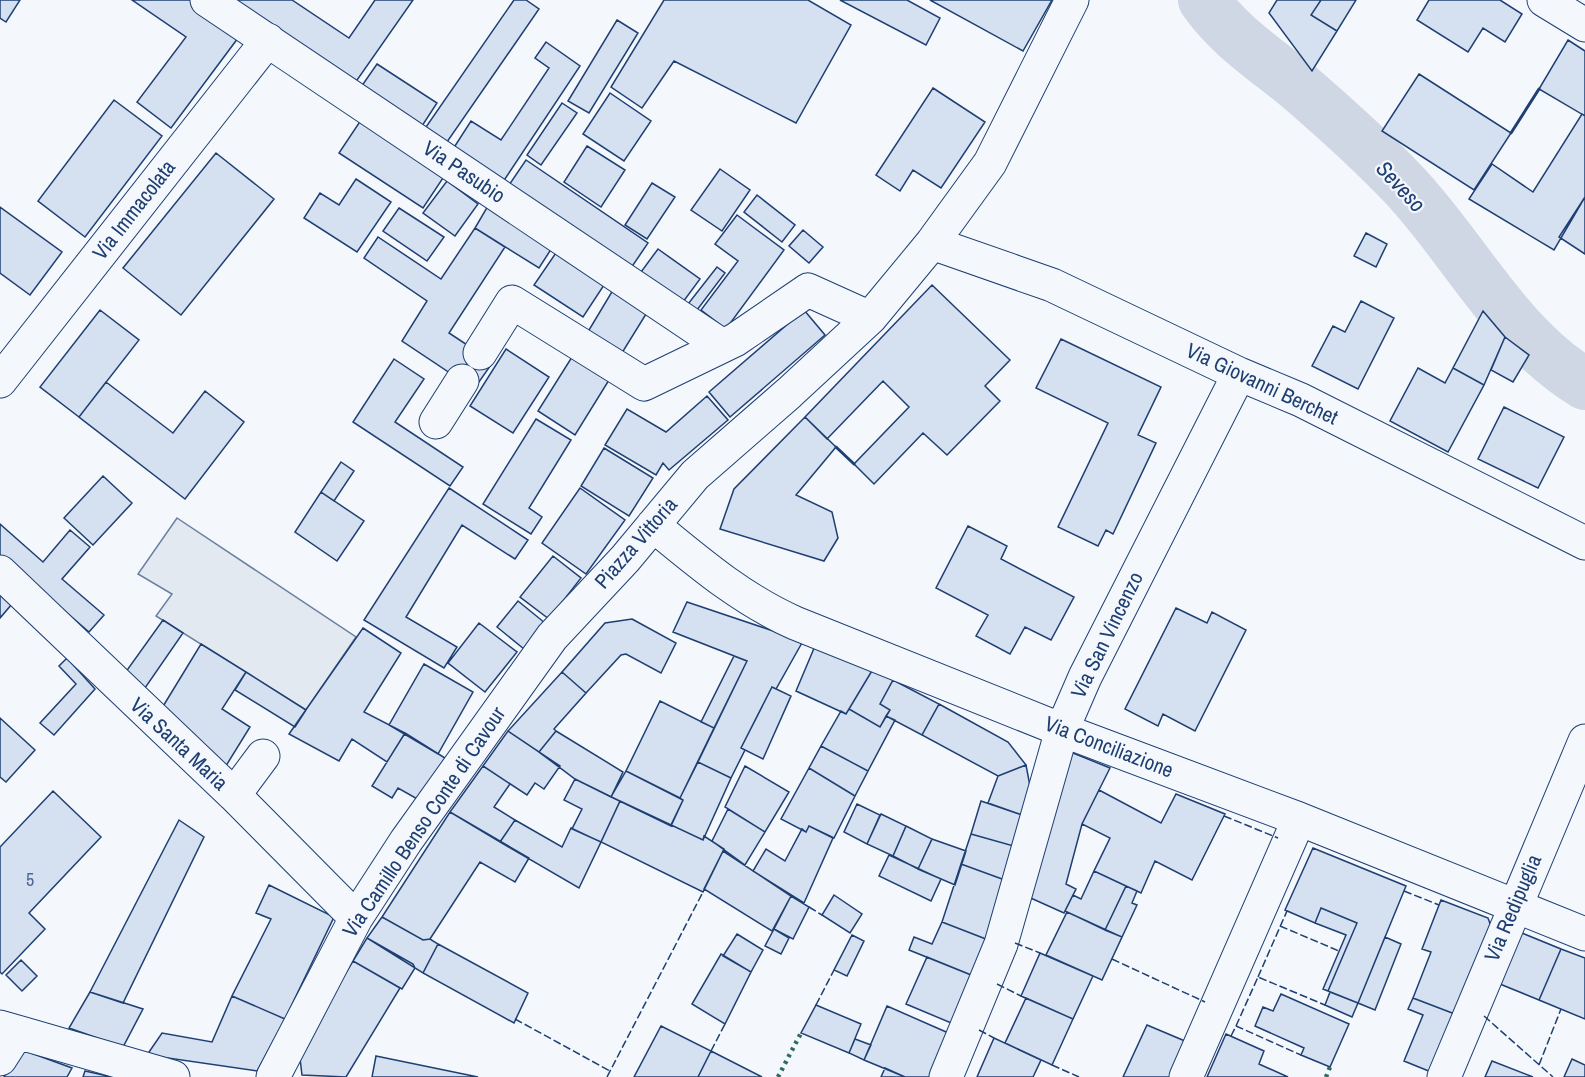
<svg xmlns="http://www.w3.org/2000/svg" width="1585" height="1077" font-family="'Archivo Narrow',sans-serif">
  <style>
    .green { fill: #e3e9f0; stroke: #687fa3; stroke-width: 1.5 }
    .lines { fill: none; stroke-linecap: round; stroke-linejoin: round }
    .river { stroke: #cfd7e4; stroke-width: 52 }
    .building { fill: #d5e0f0; stroke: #1d3f73; stroke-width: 1.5 }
    .minor-casing { stroke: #1d3f73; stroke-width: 35 }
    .minor { stroke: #f4f7fb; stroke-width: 33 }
    .hedge { stroke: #2c6c60; stroke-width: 4.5; stroke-dasharray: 3 4.5; stroke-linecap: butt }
    .fence { stroke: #1d3f73; stroke-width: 1.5; stroke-dasharray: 8 3; stroke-linecap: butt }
    .wall { stroke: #1d3f73; stroke-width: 3 }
    .labels { text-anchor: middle; stroke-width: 4.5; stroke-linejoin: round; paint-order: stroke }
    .number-label { font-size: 18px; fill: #4b6792 }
    .street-label { font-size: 21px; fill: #1d3f73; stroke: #f4f7fb }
    .water-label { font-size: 22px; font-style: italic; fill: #1d3f73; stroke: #f4f7fb }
  </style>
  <rect width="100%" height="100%" fill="#f4f7fb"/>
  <path class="green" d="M177,518L356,637L306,710L156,616L172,594L138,574Z"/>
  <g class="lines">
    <path class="river" d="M1204,0C1229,36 1264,58 1298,86C1334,117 1372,151 1405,186C1466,251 1506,336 1585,384"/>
  </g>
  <path class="building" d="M0,0H20L6,22L0,18Z
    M132,0H192L238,38L171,128L137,102L186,37Z
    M233,0H292L349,38L375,0H413L355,83Z
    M514,0H526L539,9L447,142L426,127Z
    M664,0H808L851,25L796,123L674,61L642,108L611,87Z
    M840,0H907L940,18L926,45Z
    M930,0H1052L1023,51Z
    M1277,0H1321L1311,15L1337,31L1312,71L1269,13Z
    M1321,0H1356L1337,31L1311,15Z
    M1429,0H1500L1522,14L1505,42L1483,28L1468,52L1417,20Z
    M617,20L638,33L589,113L568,101Z
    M1568,40L1585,51V116L1539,89Z
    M546,42L580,66L503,182L453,149L471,121L501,140L549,68L535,58Z
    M377,64L437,103L422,126L361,87Z
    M1419,74L1511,133L1474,190L1382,131Z
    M933,88L985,122L941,188L913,170L900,191L876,175Z
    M610,93L651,121L624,161L583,134Z
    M114,100L162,136L85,237L38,201Z
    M562,103L577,113L541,165L527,155Z
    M365,114L449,169L423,208L339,153Z
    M1582,114L1585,116V197L1554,250L1469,199L1492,164L1533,192Z
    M587,146L625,170L601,207L564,182Z
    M216,153L274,199L181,315L123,268Z
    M526,160L648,243L631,268L509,185Z
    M720,169L750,190L722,231L691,210Z
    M356,179L391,202L357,252L304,218L320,193L339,205Z
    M447,181L478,204L455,236L423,213Z
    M652,183L675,197L647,239L625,225Z
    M757,195L795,225L782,242L744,212Z
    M1585,197V254L1559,237Z
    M492,199L557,240L539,268L475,228Z
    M0,207L62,252L30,295L0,273Z
    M399,208L444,237L427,261L383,231Z
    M737,215L784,250L726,329L701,310L738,261L715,244Z
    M475,228L505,247L449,333L493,362L474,389L402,341L427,301L364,258L378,237L441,279Z
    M803,230L823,247L809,263L789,246Z
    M1366,233L1387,244L1376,267L1354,256Z
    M560,247L608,279L583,317L534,285Z
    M658,249L700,279L683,302L641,272Z
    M717,267L725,273L697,310L688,304Z
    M616,285L651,306L617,361L583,340Z
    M932,285L1010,360L985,386L1000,401L947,455L923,433L874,484L854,464L909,407L883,381L827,439L805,417Z
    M1361,301L1394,318L1358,389L1312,366L1333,326L1345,332Z
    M100,310L139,340L79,417L40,387Z
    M804,310L825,335L730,417L709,392Z
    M1483,311L1505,337L1484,385L1453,368Z
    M1505,337L1529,355L1513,382L1491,370Z
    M1061,339L1161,387L1138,435L1156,443L1113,534L1106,530L1098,546L1058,527L1108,423L1036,388Z
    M506,349L549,377L513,433L470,406Z
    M577,349L614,372L575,435L538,411Z
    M394,359L424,379L395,422L463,467L450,486L353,422Z
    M1418,368L1445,383L1453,368L1484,385L1448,452L1390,421Z
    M106,382L173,433L205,391L244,422L185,499L79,417Z
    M707,396L728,420L669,470L663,463L656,475L605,445L627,409L666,432Z
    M1504,407L1564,437L1538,488L1478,459Z
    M805,417L836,447L796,495L832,512L838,538L824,561L720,529L734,489Z
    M536,419L571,440L529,508L542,517L531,534L483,504Z
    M604,448L653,478L629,516L581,486Z
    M341,462L354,471L334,501L321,492Z
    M103,476L132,503L93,545L64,518Z
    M449,488L528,540L515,559L462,525L406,617L457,647L444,668L364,620Z
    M580,488L625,520L586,574L542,543Z
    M321,492L364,521L337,561L295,532Z
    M0,524L43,562L70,530L90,547L62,579L104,615L89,632L0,555Z
    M968,526L1007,546L1001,559L1074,597L1051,640L1025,627L1010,654L976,636L988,615L936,588Z
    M553,556L581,578L549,619L520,597Z
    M0,593L12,604L0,618Z
    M518,601L545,623L524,649L497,627Z
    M687,602L803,641L776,689L772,687L741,748L745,750L731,778L698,762L747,661L673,632Z
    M1176,608L1207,623L1212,612L1246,630L1195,731L1163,714L1158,726L1125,709Z
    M632,619L676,643L661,673L626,654L621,655L586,693L562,672L605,623Z
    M163,620L183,633L145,688L125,673Z
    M479,623L517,652L485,692L448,663Z
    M363,628L401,653L364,712L405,733L387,762L352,739L339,761L289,734Z
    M201,644L246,672L222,709L250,727L224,769L162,708Z
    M815,646L873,669L846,714L796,691Z
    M734,656L747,661L714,728L701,722Z
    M67,658L95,689L54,735L40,723L76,684L59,666Z
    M424,664L473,692L438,754L389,725Z
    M873,669L893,680L880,704L890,710L880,727L849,709Z
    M246,672L306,710L295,727L235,690Z
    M562,672L586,693L554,729L556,731L539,752L508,731Z
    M893,680L939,704L922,735L886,716L890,710L880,704Z
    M772,687L791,696L763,759L741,748Z
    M660,701L714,728L680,798L626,771Z
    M939,704L1008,742L1026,765L998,776L922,735Z
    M849,709L880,727L886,716L895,720L868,771L821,746L841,711L846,714Z
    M0,718L35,750L6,782L0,777Z
    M508,731L560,766L544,789L535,783L527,795L483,766Z
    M556,731L623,772L611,797L575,779L539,752Z
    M405,733L445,758L419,800L398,788L392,798L372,786Z
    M821,746L868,771L855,796L809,768Z
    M1073,753L1110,768L1082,824L1066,884L1076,889L1064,913L1024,895L1059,760Z
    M698,762L731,778L703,840L671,825L683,800L680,798Z
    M1026,765L1030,786L1025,816L988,803L998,776Z
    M483,766L510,784L494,807L515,820L500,842L450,812Z
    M745,766L789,792L765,832L725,807Z
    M809,768L855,796L834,838L809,826L806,832L781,819Z
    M626,771L683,800L671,826L611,797Z
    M575,779L620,801L601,842L572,829L582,809L564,800Z
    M1099,790L1161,823L1176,794L1225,814L1192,880L1155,861L1141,893L1094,871L1110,838L1082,824Z
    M53,791L101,837L29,913L45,929L2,974L0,972V847Z
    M620,801L703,840L704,836L724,849L703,892L601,842Z
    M981,801L1025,816L1024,849L971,834Z
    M857,804L880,815L867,844L844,832Z
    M728,809L765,832L745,865L712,841Z
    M450,812L529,858L515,882L480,862L430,939L423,940L382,917Z
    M881,814L906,826L893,856L867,844Z
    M179,820L204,837L123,1003L90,992Z
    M515,820L562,847L571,828L601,842L579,888L500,842Z
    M809,826L833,838L804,903L753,871L766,849L785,861L802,829L806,832Z
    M906,826L932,839L918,869L893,856Z
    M971,834L1024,849L1013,883L961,864Z
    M932,839L966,851L955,885L918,869Z
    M1313,848L1406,886L1358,1003L1328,991L1357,923L1321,908L1315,923L1285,910Z
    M723,851L791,896L772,931L704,889Z
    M889,855L941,879L931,901L879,876Z
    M961,864L1013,883L991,941L942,922Z
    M1094,871L1126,886L1105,930L1065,911L1073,895L1081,899Z
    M269,885L334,917L285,1019L232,996L271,919L256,913Z
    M1126,886L1137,891L1132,903L1137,905L1122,937L1105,930Z
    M834,895L862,914L850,933L822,915Z
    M791,896L809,907L793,939L774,929Z
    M1441,900L1488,918L1493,932L1460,1016L1413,998L1431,952L1422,949Z
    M1321,908L1357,923L1328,991L1323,989L1346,935L1315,923Z
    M1067,912L1122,937L1102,980L1046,955Z
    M382,917L423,940L430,939L438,944L423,973L367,938Z
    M942,922L991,941L976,977L909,950L914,937L932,944Z
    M774,929L789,938L781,954L765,946Z
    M1517,931L1561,949L1539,1000L1495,982Z
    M737,934L763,950L751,972L723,956Z
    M852,935L864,941L847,976L834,970Z
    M1385,937L1401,944L1375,1010L1358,1003Z
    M367,938L413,964L415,968L402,989L353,961Z
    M438,944L528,993L514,1023L423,973Z
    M1561,949L1585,958V1019L1539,1000Z
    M1040,953L1093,976L1073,1019L1021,996Z
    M721,954L751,972L725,1024L692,1004Z
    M927,957L976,977L956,1025L906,1004Z
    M21,960L37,976L22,991L6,975Z
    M353,961L400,988L346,1077L302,1075L299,1050Z
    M90,992L143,1009L123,1047L69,1028Z
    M1330,992L1358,1003L1352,1017L1325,1005Z
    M1281,994L1349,1024L1330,1067L1301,1055L1304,1048L1255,1026L1263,1007L1273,1011Z
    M232,996L285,1019L257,1071L147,1055L162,1033L212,1042Z
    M1026,998L1073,1019L1052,1065L1005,1043Z
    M1413,998L1460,1016L1436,1074L1404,1061L1423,1015L1408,1009Z
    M816,1005L861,1024L849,1053L801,1033Z
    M887,1006L953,1035L935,1077H905L864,1060Z
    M1147,1025L1192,1044L1177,1077H1123Z
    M661,1026L711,1051L698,1077H634Z
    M1226,1034L1264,1051L1259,1064L1288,1077H1207Z
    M994,1038L1041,1060L1033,1077H977Z
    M855,1039L871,1045L864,1060L849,1053Z
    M20,1049L72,1068L67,1077H4Z
    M711,1051L762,1077H698Z
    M376,1056L478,1077H372Z
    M1572,1059L1585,1065V1077H1564Z
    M1492,1061L1533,1077H1485Z
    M885,1068L905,1077H881Z
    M85,1071L112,1077H83Z"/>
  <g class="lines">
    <g class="minor-casing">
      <path id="minor" d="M207,0L721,345
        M1544,0L1585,25
        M932,243L1052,285L1239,374L1301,400L1585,543
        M480,353L512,302L644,384L735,340L808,290L870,318
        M0,381L268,40
        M436,422L462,381
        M653,525C698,562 741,599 795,623L1062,730L1299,819L1585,934
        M0,572L234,795L356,918
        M234,795L263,756
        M0,1027L173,1077
        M0,1059L16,1034
        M273,1077L356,918L406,841L552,637L625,559L695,475L789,393L870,318L932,243L990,163L1072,0
        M946,1077L1001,944L1062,730L1085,677L1239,374
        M1186,1077L1299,819
        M1444,1077L1585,741"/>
    </g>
    <use href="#minor" class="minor"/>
    <path class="hedge" d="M778,1077L801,1033
      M1326,1077L1330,1067"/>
    <path class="fence" d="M1224,816L1278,838
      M1404,891L1439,905
      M809,907L822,915
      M1280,926L1339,951
      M1015,943L1040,953
      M1112,959L1205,1002
      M1258,977L1287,911
      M997,984L1021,996
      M816,1005L834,970
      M1484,1016L1553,1077
      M515,1019L610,1071
      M1236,1026L1258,977L1325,1005
      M979,1030L994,1038
      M1231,1036L1236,1026L1301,1055
      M711,1051L725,1024
      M1052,1065L1079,1077
      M1539,1065L1561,1009
      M607,1077L703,892"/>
    <path class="wall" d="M1511,133L1539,89
      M836,447L854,464"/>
  </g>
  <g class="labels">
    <g class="number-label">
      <text x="30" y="886">5</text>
    </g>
    <g class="street-label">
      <text transform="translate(464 172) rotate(34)" y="7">Via Pasubio</text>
      <text transform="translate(134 210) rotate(-52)" y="7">Via Immacolata</text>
      <text transform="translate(1262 384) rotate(25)" y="7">Via Giovanni Berchet</text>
      <text transform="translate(636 543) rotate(-49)" y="7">Piazza Vittoria</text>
      <text transform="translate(1107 635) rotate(-64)" y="7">Via San Vincenzo</text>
      <text transform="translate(179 744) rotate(43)" y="7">Via Santa Maria</text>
      <text transform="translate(1109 747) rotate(21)" y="7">Via Conciliazione</text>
      <text transform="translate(424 822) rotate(-56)" y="7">Via Camillo Benso Conte di Cavour</text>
      <text transform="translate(1513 908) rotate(-67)" y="7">Via Redipuglia</text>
    </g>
    <g class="water-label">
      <text transform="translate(1401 186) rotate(47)" y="8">Seveso</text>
    </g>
  </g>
</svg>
